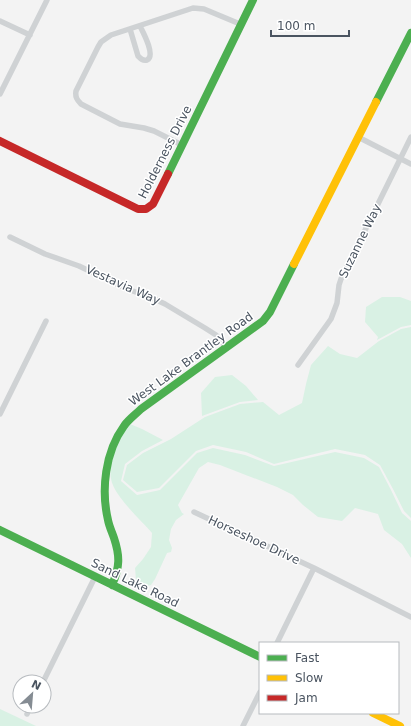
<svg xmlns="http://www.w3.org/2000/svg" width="411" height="726" font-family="'DejaVu Sans',sans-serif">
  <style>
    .green { fill: #d9f1e4 }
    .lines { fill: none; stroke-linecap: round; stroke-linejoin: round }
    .street { stroke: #cfd2d4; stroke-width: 5.5 }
    .fast { stroke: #4caf50; stroke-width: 8 }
    .slow { stroke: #ffc107; stroke-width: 8 }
    .jam { stroke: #c62828; stroke-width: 8 }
    .labels { text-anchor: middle; stroke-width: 3; stroke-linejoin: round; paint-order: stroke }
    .street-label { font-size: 12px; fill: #4a5460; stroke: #fff }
  </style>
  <rect width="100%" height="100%" fill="#f3f3f3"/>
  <path class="green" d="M382,297H400L411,301V325L401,327L377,340L378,337L365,322L366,307Z
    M411,327V518L404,511L393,489L380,465L365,455L335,449L274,464L246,452L213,445L196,451L159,488L137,492L123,480L127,465L143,453L171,439L205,417L240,404L263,402L279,415L302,403L306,384L311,365L328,346L340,354L357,358L379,341L401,329Z
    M232,375L246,386L258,400L240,402L202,416L201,393L215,377Z
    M130,424L142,429L163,440L142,451L125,464L121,481L137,495L160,490L197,453L213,448L245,455L274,466L335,452L364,458L379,467L391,490L402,513L411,521V558L402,544L384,530L378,514L355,508L342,521L318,517L303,505L293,495L277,487L220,465L208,462L199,468L178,505L182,513L184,514L176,520L171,529L169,540L172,548L171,552L167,553L155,579L151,585L143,587L136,580L135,568L143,559L151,547L152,533C140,519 114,496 111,479C108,468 116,446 121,437C123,432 127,428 130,424Z
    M0,709L36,726H0Z"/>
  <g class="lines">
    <path class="street" d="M0,21L30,35
      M130,29L138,56C141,59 143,61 147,60C156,56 143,32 140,26
      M0,94L47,0
      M358,137L411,164
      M182,145L154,131L144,128L120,124L81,104C77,100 75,97 76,91L98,47L101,42L111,35L193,8L204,9L240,24
      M10,237L45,254L79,266L127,289L150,297L165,304L205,328L216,335L227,348
      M298,365L331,319L337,303L339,285L341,279L411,137
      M0,414L46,321
      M194,512L314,568L411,617
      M277,643L314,568
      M43,682L95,577
      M27,714L31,706
      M243,726L260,692"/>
    <path class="fast" d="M376,102L411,33
      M168,174L253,0
      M0,530L260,657
      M112,585C120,567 120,556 114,538C112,532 109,526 108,520C101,490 105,452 124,426C128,420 135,415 141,409L263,321L270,312L294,264"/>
    <path class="slow" d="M294,264L376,102
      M373,713L400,726"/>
    <path class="jam" d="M0,141L138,209H146L153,204L168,174"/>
  </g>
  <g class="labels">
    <g class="street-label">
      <text transform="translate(165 152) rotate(-63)" y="4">Holderness Drive</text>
      <text transform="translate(360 241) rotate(-64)" y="4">Suzanne Way</text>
      <text transform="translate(123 285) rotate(24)" y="4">Vestavia Way</text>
      <text transform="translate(191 359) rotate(-36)" y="4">West Lake Brantley Road</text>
      <text transform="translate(254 540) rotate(25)" y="4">Horseshoe Drive</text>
      <text transform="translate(135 583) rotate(26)" y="4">Sand Lake Road</text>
    </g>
  </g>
  <rect x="259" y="642" width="140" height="72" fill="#ffffff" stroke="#b7bbbf"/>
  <rect x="267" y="655" width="20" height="6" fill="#4caf50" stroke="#b7bbbf"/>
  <text x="295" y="662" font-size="12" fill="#4a5460">Fast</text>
  <rect x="267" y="675" width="20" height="6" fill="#ffc107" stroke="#b7bbbf"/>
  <text x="295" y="682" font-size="12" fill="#4a5460">Slow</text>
  <rect x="267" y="695" width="20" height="6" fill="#c62828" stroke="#b7bbbf"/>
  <text x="295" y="702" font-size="12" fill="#4a5460">Jam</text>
  <g transform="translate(32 694) rotate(26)"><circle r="19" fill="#ffffff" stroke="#b7bbbf"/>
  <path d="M0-3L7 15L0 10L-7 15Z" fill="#858c93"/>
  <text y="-6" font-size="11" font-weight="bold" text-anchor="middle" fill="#4a5460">N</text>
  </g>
  <path d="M271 30v6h78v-6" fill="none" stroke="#4a5460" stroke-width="2"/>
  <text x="277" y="30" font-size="12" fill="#4a5460" stroke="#ffffff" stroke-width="3" paint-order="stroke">100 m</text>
</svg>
